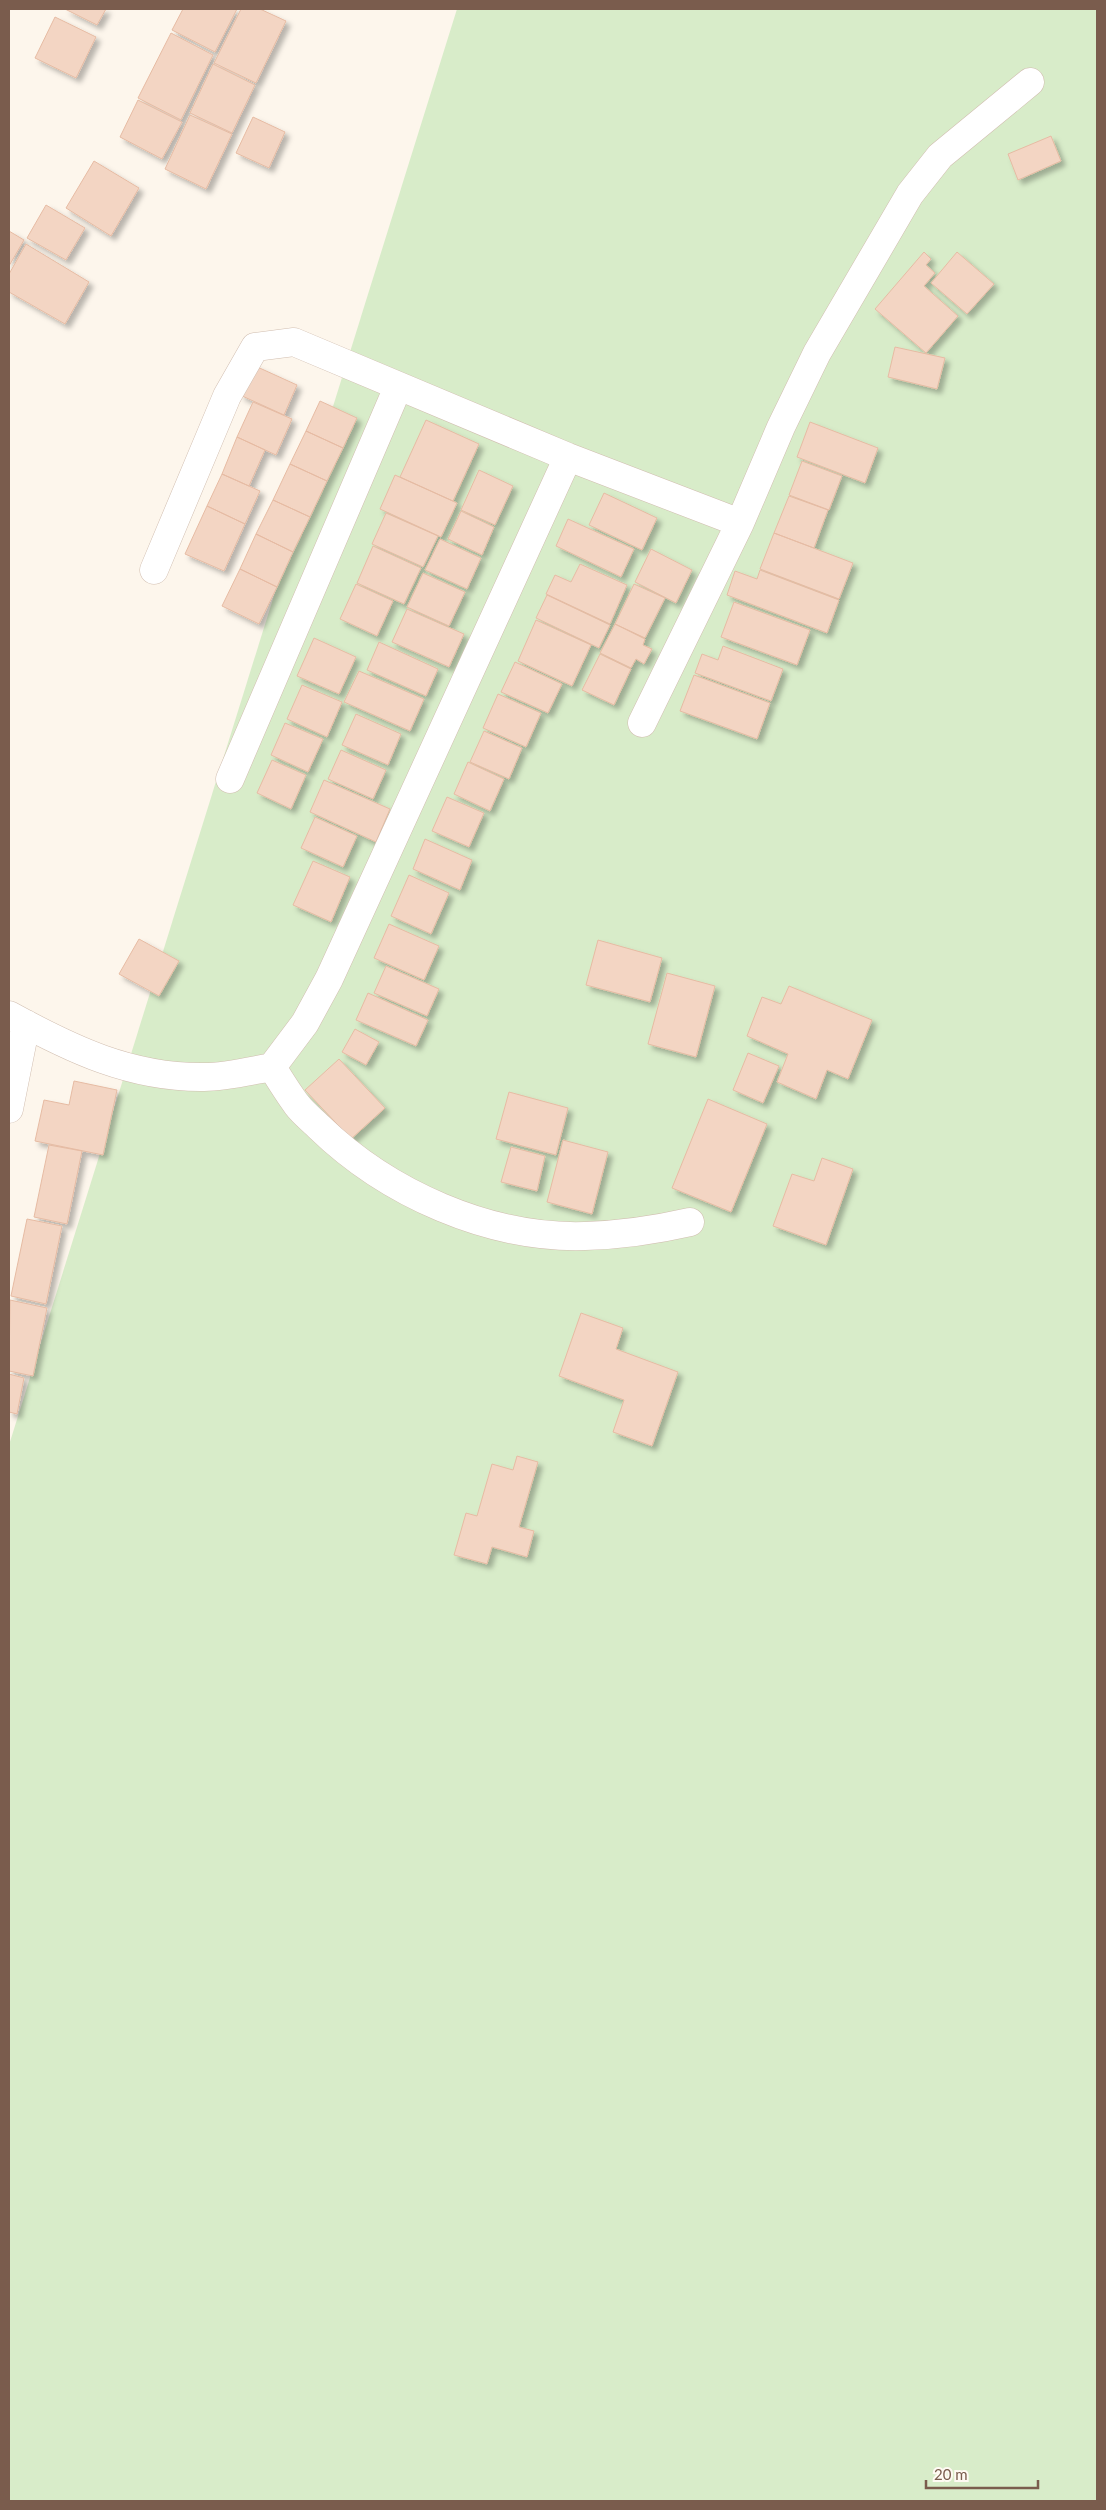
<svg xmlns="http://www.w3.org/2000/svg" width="1106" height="2510" font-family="Lato,sans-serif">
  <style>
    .green { fill: #d8ecc9 }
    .building { fill: #f3d5c3; stroke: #e6bba3; filter: url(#shadow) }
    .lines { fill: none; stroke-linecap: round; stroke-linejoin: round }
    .minor-casing { stroke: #d1beb0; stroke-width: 29 }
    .minor { stroke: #fff; stroke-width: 28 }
  </style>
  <defs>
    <filter id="shadow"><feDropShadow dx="4.5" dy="4.5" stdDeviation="2.5" flood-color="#0004"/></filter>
  </defs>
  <rect width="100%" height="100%" fill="#fdf6ec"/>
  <path class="green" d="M457,9H1097V2501H9V1445Z"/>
  <path class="building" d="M65,9H106L97,25Z
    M183,9H237L215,52L172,30Z
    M241,9H260L286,21L256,83L214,63Z
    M55,17L96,37L76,78L35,58Z
    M171,33L213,55L181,120L138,98Z
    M213,64L255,85L232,133L190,113Z
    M138,100L182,122L162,159L120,137Z
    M190,115L232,134L206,189L165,169Z
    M253,117L285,132L269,168L236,153Z
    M1051,136L1061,161L1018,180L1008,154Z
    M94,161L139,188L111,236L66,208Z
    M46,205L85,228L66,260L27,238Z
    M9,231L24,240L9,266Z
    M26,244L89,282L65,324L9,292V274Z
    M924,252L931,259L926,265L935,273L924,286L958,316L926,353L875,309Z
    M957,252L994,284L967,314L931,283Z
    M895,347L945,358L937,389L888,377Z
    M253,365L297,385L284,415L240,395Z
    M320,401L357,418L343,448L306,431Z
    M253,402L292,419L276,455L237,437Z
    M426,420L479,444L453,501L400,477Z
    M810,422L878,448L865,483L797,457Z
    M306,431L343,448L327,481L290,464Z
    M237,437L265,450L249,486L222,474Z
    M802,461L842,476L829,510L789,495Z
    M290,464L327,481L310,517L273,500Z
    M479,470L513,486L495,525L461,510Z
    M222,474L260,491L245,524L207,506Z
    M395,475L457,503L441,537L380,509Z
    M604,493L657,518L642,550L589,525Z
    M789,496L828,510L814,548L774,533Z
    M273,500L310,517L293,552L256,534Z
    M207,506L245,524L224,571L185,554Z
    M461,511L494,527L482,555L448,539Z
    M386,513L438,536L423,567L372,544Z
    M568,519L634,549L621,577L556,546Z
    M774,533L853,563L839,599L760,569Z
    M256,534L293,552L277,587L240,569Z
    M440,539L481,558L467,589L425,570Z
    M373,546L421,568L404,604L357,583Z
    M651,549L692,570L676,603L635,582Z
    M580,564L627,585L610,624L546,594L555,575L571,582Z
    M240,569L277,587L259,624L222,606Z
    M760,570L839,600L827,633L727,595L735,571L757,579Z
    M423,573L465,592L449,626L407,607Z
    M356,584L393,601L377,636L340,619Z
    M634,584L665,598L645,638L615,624Z
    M547,595L610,625L599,648L536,618Z
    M734,602L810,630L797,665L721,637Z
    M407,609L464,634L449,667L392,642Z
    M536,620L591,645L572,686L518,661Z
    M615,624L645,639L643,645L652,649L644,664L636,659L631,668L600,653Z
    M314,638L356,657L339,694L297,676Z
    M379,642L438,669L426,696L367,670Z
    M723,646L783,669L771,701L695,673L702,654L718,660Z
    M600,654L631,669L614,705L582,690Z
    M515,662L562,684L548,713L501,692Z
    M359,671L424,699L410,731L344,702Z
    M694,675L770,703L757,739L680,711Z
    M302,685L342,702L327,737L287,719Z
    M498,694L541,713L526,747L483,728Z
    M356,714L401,734L388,765L342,745Z
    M285,723L323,739L308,772L271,755Z
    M484,731L522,748L509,779L470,762Z
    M341,750L386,770L373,799L328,779Z
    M272,760L306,775L291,809L257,793Z
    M468,762L504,779L490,811L454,794Z
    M324,780L390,809L376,842L310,812Z
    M447,797L484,813L469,847L432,831Z
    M315,817L357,836L343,867L301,848Z
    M425,839L472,860L460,890L413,869Z
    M313,861L350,877L331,922L293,905Z
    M409,875L449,893L431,934L391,916Z
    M389,924L439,946L424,980L374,958Z
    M139,939L179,961L159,996L119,974Z
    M598,940L662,958L650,1002L586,985Z
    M386,966L439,989L427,1016L374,993Z
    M667,973L715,986L696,1057L648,1044Z
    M789,986L872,1020L848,1079L827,1070L816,1099L777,1082L788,1054L747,1036L762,997L781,1004Z
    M368,993L428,1020L416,1046L356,1020Z
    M355,1029L379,1042L366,1065L342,1052Z
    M748,1053L779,1066L763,1103L733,1090Z
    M339,1059L385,1108L351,1139L305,1090Z
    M74,1081L117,1090L103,1155L35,1141L44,1100L69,1105Z
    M509,1092L568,1108L556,1155L496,1139Z
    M708,1099L767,1124L731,1212L672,1188Z
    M563,1140L608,1152L592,1214L547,1202Z
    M49,1145L82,1151L67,1224L34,1217Z
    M511,1147L545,1156L537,1191L501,1182Z
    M822,1158L853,1169L826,1245L773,1226L792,1174L814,1181Z
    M27,1219L62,1226L46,1304L11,1296Z
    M10,1300L47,1308L33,1376L9,1371Z
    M581,1313L623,1328L616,1349L678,1372L652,1446L613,1432L624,1400L559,1376Z
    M9,1374L24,1378L17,1414L9,1412Z
    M517,1456L538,1462L519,1527L534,1531L527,1557L492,1547L487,1564L454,1555L466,1513L477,1516L492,1464L513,1470Z"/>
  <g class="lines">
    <g class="minor-casing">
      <path id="minor" d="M154,570L227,396L255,347L294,342L568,457L740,523L781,427L817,353L910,194L940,156L1030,82
        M642,723L740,523
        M230,779L398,387
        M9,1015C71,1049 131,1078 204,1077C226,1077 250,1071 272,1067L305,1023L329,979L568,457
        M272,1067C280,1080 288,1093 297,1105C303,1113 312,1120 319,1127C387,1193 489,1239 585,1236C621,1235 655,1230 690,1222
        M9,1109L26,1024"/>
    </g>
    <use href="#minor" class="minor"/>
  </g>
  <rect width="1106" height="2510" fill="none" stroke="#7a5c4d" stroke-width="20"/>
  <path d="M926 2480v8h112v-8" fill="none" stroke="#7a5c4d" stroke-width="2.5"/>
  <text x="934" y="2480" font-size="15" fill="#7a5c4d" stroke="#fffaf3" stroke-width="4" paint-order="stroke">20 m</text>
</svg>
